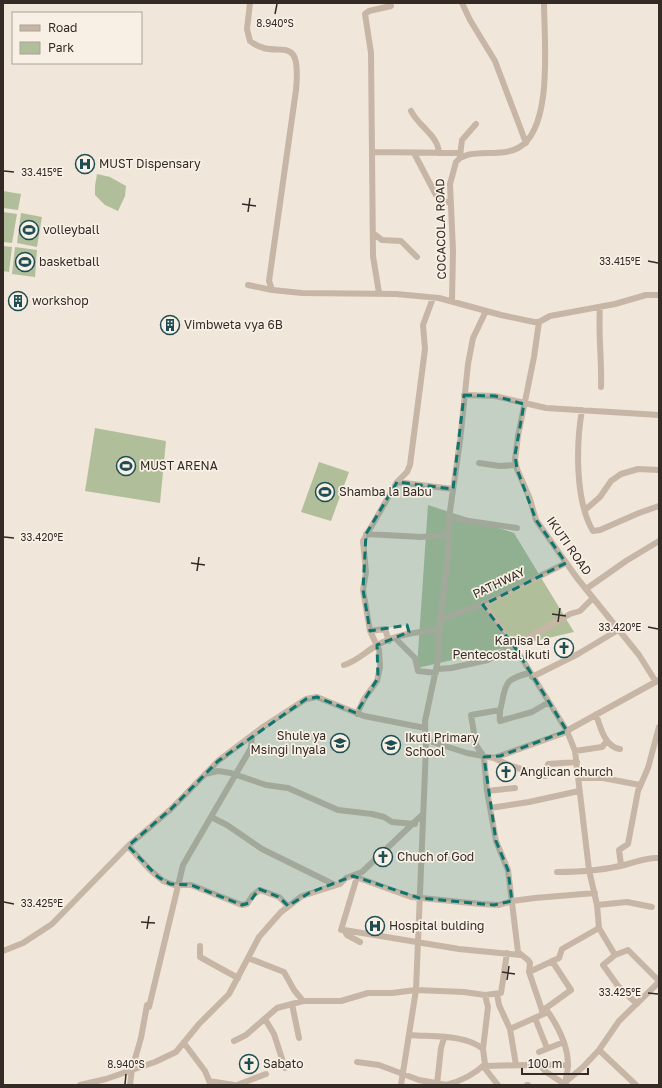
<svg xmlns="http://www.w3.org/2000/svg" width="662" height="1088" font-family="'Golos Text',sans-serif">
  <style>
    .green { fill: #b1be9a }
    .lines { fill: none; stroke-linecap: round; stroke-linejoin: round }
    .minor { stroke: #c7b6a6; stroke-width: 6 }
    .marked { fill: #0f766e; fill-opacity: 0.2; stroke: #0f766e; stroke-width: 3; stroke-dasharray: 8 5; stroke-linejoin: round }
    .ticks { fill: none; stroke: #342b26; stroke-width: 1.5 }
    .labels { text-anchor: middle; stroke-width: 3.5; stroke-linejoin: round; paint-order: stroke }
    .poi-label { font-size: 12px; fill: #342b26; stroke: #f8f0e5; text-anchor: start }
    .street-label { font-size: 12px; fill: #342b26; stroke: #f8f0e5 }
    .ticks-label { font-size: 10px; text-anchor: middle; fill: #342b26; stroke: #f8f0e5; stroke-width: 3.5; stroke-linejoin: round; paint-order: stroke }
  </style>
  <rect width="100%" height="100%" fill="#f0e6d9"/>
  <path class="green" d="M97,174L110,177L126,186L125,196L118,211L105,205L95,195V186Z
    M3,191L21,194L18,210L3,208Z
    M3,212L17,214L12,243L3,242Z
    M21,213L42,217L37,247L17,243Z
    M3,246L12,247L9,272L3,271Z
    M15,247L37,250L35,277L12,274Z
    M95,428L166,441L160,503L85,491Z
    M319,462L349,472L331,521L301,512Z
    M428,505L514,533L574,632L417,668Z"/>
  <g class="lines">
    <path class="minor" d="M250,3L247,29L250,41C277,63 302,27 296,90L269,281L272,290L302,293L396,294L439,298L501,315L534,322H539L550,316L615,304L646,295H659
      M462,3L470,20L495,61L526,143
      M411,111C419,127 438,135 439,153
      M374,152L460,153
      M414,153L436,195L440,199L450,203
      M460,156L462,140L476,124
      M374,234L382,240L401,241L417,257
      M248,285L272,290
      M379,293L373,256L371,53L365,14L369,11L391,6
      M452,301L453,251L450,184L456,162L460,158L467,155C484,151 503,156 518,148C554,129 544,38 544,3
      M600,307C598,334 602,360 601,387
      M539,322L534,357L518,436L515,460L517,469L530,499L536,520L577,578L639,655L656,682
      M464,395L495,396L546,408L659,415
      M582,410C576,444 575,501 593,531L600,530L639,513L659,506
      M479,463L500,466L516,465
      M397,482L453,489
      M585,510L600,497L611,481L621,474L638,469L659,470
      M449,518L517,528
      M366,534L421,537L448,535
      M586,589L626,561L659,541
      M482,605C496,617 503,635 516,649L567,731L575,751L589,870L597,905L599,928L615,955L603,965L618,986L637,1004
      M440,620L488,602L566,563
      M370,631L385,629L389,641
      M395,638L415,658L418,671L436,673
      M344,665C357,661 365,652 376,646C395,634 418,632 440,630
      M437,669L451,668L488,660L570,614L580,611L593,598
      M529,673C508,679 506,680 502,702C500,709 499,714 500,721L532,712L549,702
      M532,677L578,654L618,630
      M500,710L471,715L476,745L484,757L487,791L496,841L508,870L518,952L528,960L530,963L529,972L543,1013
      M357,714L364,699L377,681L380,667L379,650L370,631L363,590L366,572L363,541L397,482L407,472L410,465L425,349L423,325L433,298
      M596,714C600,727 605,747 620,749
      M426,740L467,753L494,758L561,734L659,680
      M575,751L602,747L607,741
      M494,758L511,766L545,776L548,764L577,762
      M205,774L218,771L231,773L266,785L288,788L338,810L372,814L384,817L392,822L415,824
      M579,778H603L640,785
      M487,791L515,788
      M490,808L529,802L579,791
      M211,817L227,825L262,849L335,885
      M128,846L150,870L163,881L174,885H191L242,905L247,904L253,895L260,890L279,897L288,906
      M621,865L619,850L628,844L638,791L648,768L659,727
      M557,872C580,872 606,870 628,864C639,861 648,857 659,858
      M353,876L411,897L481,904L499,905L512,901L535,898L595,893
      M357,877L341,930H344L347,935L360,942
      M597,905L627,902L652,907
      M344,930L459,949L520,955
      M200,946V957L238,978
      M3,951L23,943L52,924L128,846L171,809L218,761L263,727L306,699L317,697L364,716L425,728
      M615,955L628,950L659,981
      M248,958L284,972L294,990L303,1001
      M529,972L559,958L562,949L599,928
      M497,994L499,1005L510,1029L516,1065
      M292,1004L299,1038
      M149,1007L183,865L251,748L252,736
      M542,1011L571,990L552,961
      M535,1018L547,1048
      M265,1019L274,1034L285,1068
      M510,1029L548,1012C559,1028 568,1046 568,1065C568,1071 565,1078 566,1084
      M410,1035C432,1037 465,1034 483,1049
      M234,1041L246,1035L277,1008L303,1001H341L368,993H392L416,990L464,992L485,995L501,993L507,953
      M184,1043L205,1071L211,1085
      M599,1050L636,1085
      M539,1052L564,1042
      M357,1062L379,1065L419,1080L447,1085
      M483,1066C495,1066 564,1063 568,1066
      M483,1066L498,1085
      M541,1066L546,1072L563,1083
      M209,1081L234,1085
      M437,1084L441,1048L444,1038
      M80,1085L106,1079L155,1062L176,1052L199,1024L229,994L259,937L281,912L302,896L340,884L346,878L362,872L422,815
      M130,1085L132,1069L141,1038L147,1005
      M237,1085L266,1074
      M401,1085L416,990L426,747L425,721L438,660L440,620L448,557L449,518L460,441L468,364L473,338L486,311
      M446,1085C461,1081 474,1075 485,1064L483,1049L488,1007L485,995
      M527,1085H528
      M562,1085L583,1067L599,1050L619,1021L659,982"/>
  </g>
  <path class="marked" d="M464,395L495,396L524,404L515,455L517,469L536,520L566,563L483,605L516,649L567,731L500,756L484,757L496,841L508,870L512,901L494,905L419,898L353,876L309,893L288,906L279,897L259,889L249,903L242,905L191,885L170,884L158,877L128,846L171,809L218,761L306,699L317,697L356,713L378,678L377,645L409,632L407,625L370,631L363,590L366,534L397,482L453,489Z"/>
  <path class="ticks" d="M275,14L277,4M4,171L14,172M242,204L256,206M248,212L250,198M648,261L658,263M4,537L14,538M191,563L205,565M197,571L199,557M552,614L566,616M558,622L560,608M648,627L658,629M4,902L14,904M141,922L155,923M147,929L149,916M502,972L515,974M507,980L509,966M648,993L658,994M125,1084L126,1074"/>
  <defs>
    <g id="hospital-ring" transform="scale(1)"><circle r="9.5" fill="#f8f0e5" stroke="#1e4e53" stroke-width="1.5"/><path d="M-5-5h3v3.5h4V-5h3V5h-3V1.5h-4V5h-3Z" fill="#1e4e53"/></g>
    <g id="stadium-ring" transform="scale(1)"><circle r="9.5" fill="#f8f0e5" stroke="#1e4e53" stroke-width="1.5"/><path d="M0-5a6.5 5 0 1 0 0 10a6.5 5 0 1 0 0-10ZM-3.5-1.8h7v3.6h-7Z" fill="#1e4e53"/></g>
    <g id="building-ring" transform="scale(1)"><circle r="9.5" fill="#f8f0e5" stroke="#1e4e53" stroke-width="1.5"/><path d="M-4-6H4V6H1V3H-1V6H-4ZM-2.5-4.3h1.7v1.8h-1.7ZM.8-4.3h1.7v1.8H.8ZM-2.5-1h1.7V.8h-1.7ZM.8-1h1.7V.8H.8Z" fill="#1e4e53"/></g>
    <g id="church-ring" transform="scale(1)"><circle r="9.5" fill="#f8f0e5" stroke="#1e4e53" stroke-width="1.5"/><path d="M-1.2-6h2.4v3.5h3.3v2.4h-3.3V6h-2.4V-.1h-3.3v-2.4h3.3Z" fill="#1e4e53"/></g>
    <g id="school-ring" transform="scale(1)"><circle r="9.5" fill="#f8f0e5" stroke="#1e4e53" stroke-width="1.5"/><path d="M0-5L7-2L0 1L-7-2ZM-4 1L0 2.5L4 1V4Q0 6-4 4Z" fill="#1e4e53"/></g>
  </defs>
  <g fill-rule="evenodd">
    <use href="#hospital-ring" x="85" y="164"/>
    <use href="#stadium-ring" x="29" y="230"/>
    <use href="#stadium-ring" x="25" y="262"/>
    <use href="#building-ring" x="18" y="301"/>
    <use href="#building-ring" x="170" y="325"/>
    <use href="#stadium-ring" x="126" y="466"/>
    <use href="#stadium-ring" x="325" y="492"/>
    <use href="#church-ring" x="564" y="648"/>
    <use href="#school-ring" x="340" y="743"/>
    <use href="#school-ring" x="391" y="745"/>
    <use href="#church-ring" x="506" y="772"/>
    <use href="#church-ring" x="383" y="857"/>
    <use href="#hospital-ring" x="375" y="926"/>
    <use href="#church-ring" x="249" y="1064"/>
  </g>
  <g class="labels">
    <g class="poi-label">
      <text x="99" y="168">MUST Dispensary</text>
      <text x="43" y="234">volleyball</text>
      <text x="39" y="266">basketball</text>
      <text x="32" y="305">workshop</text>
      <text x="184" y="329">Vimbweta vya 6B</text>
      <text x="140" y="470">MUST ARENA</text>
      <text x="339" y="496">Shamba la Babu</text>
      <text x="550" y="645" text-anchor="end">Kanisa La<tspan x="550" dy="14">Pentecostal ikuti</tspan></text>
      <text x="326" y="740" text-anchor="end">Shule ya<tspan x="326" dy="14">Msingi Inyala</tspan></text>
      <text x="405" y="742">Ikuti Primary<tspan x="405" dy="14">School</tspan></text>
      <text x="520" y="776">Anglican church</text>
      <text x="397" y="861">Chuch of God</text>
      <text x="389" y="930">Hospital bulding</text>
      <text x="263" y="1068">Sabato</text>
    </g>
    <g class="street-label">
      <text transform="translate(441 229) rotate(-91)" y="4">COCACOLA ROAD</text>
      <text transform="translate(569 546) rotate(55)" y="4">IKUTI ROAD</text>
      <text transform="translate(499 583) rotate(-25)" y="4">PATHWAY</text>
    </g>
  </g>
  <g class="ticks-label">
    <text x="275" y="27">8.940°S</text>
    <text x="42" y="176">33.415°E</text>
    <text x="620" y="265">33.415°E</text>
    <text x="42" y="541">33.420°E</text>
    <text x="620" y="631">33.420°E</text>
    <text x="42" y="907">33.425°E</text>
    <text x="620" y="996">33.425°E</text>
    <text x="126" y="1068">8.940°S</text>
  </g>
  <rect width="662" height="1088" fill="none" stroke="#342b26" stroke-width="8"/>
  <rect x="12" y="12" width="130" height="52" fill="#f8f0e5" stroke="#aaa199"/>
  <rect x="20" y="25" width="20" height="6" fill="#c7b6a6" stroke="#aaa199"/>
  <text x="48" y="32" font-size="12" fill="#342b26">Road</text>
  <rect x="20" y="42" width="20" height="12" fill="#b1be9a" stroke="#aaa199"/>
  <text x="48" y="52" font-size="12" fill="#342b26">Park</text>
  <path d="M522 1068v6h66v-6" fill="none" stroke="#342b26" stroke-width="2"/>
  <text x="528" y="1068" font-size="12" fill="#342b26" stroke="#f8f0e5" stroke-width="3" paint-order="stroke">100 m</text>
</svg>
